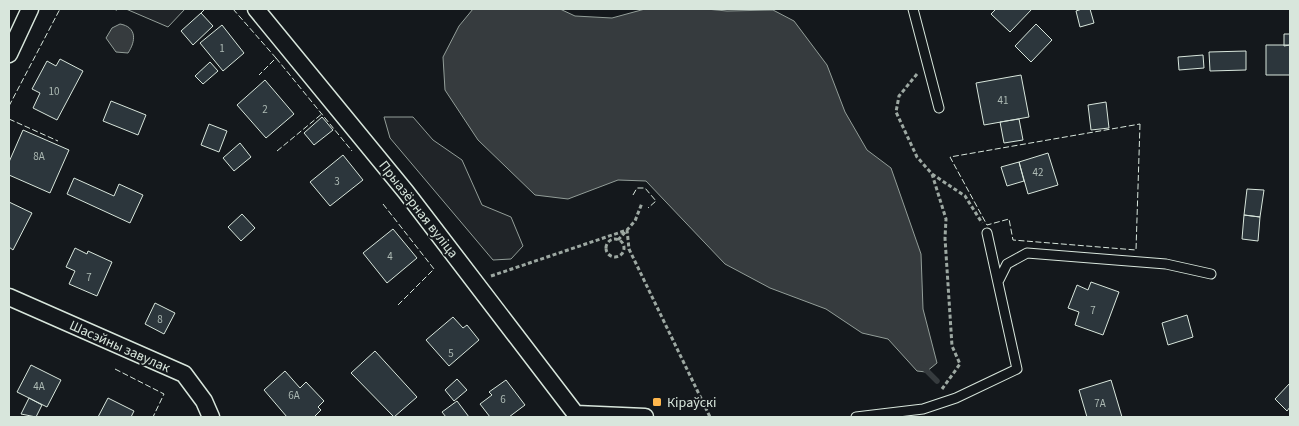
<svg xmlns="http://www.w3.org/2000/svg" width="1299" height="426" font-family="'Source Sans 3',sans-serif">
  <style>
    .green { fill: #202428; stroke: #939e99 }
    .water { fill: #363b3e; stroke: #939e99 }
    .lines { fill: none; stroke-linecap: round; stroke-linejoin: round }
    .stream { stroke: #363b3e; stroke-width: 5.5 }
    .building { fill: #2c363c; stroke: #d8e6dc }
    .service-casing { stroke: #d8e6dc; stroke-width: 11 }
    .minor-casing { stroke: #d8e6dc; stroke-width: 19 }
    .path { stroke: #9da8a2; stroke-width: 3; stroke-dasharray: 4 2.5; stroke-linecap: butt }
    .service { stroke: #14181c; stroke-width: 9 }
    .minor { stroke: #14181c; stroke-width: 16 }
    .fence { stroke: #d8e6dc; stroke-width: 1; stroke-dasharray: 6 2.5; stroke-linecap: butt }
    .poi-dot { fill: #ffb74d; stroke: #14181c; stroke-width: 2 }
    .labels { text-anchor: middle; stroke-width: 4; stroke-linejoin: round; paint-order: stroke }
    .number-label { font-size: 11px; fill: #adbab4 }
    .street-label { font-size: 14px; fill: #d8e6dc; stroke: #14181c }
    .poi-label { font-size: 14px; fill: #d8e6dc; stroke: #14181c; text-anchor: start }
  </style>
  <rect width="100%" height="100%" fill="#14181c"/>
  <path class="green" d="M126,9H185L168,27Z
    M384,117H413L433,140L462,160L482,205L511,217L523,246L511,259L493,260L390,138Z"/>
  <path class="water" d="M473,9H560L575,16L612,18L645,9H706L727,11L773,10L794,21L827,65L845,112L867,150L891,168L921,254L923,309L937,363L926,372L917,371L888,339L862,333L826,309L770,288L725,264L646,181L618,180L568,199L535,195L478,140L445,90L443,57L459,26Z
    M120,24C137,27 136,41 128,53L116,52L106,38L112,28Z"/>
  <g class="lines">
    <path class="stream" d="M922,366L937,381"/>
  </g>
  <path class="building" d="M996,9H1032L1010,32L991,14Z
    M1082,9H1090L1094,23L1080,27L1076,11Z
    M201,13L213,26L193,45L181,31Z
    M1036,24L1052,40L1031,62L1015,46Z
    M222,25L244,53L223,71L200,43Z
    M1284,34H1290V45L1284,46Z
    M1266,45H1290V75H1266Z
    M1246,51V70L1210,71L1209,52Z
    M1203,55L1204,68L1179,70L1178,57Z
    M60,59L83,71L57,120L33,108L40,93L32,89L47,61L56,66Z
    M210,62L218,71L203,84L195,76Z
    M1021,75L1029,117L984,125L976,83Z
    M265,80L294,114L266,138L237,105Z
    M111,101L146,115L138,135L103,121Z
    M1106,102L1109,128L1091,130L1088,105Z
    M322,117L333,130L314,145L304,133Z
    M1019,119L1023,140L1004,143L1000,122Z
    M209,124L227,131L219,152L201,145Z
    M23,130L69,150L50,193L9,175V162Z
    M240,143L251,157L234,171L223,158Z
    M1048,153L1058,185L1028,194L1019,162Z
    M343,155L363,180L330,206L310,182Z
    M1019,162L1024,181L1007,186L1001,167Z
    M74,178L114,196L119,184L143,195L130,223L67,194Z
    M1247,189L1264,190L1260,217L1244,215Z
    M9,202L32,213L13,250L9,247Z
    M242,214L255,228L241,241L228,227Z
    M1244,215L1260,217L1258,241L1242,239Z
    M393,229L417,258L387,283L363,253Z
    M75,248L87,254L88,251L112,262L97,296L69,284L75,271L66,267Z
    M1091,282L1119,292L1103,335L1075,325L1079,312L1068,308L1077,285L1088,290Z
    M155,303L175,313L164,334L145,324Z
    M1187,315L1193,337L1168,345L1162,323Z
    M453,317L463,328L467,325L479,340L449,366L426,340Z
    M375,351L417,397L394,417L351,373Z
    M31,365L61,380L47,407L17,392Z
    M285,371L300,388L306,382L324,401L318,407L321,410L314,417H287L264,390Z
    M457,379L467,390L454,401L445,390Z
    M506,380L525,405L509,417H490L480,404L492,395L489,392Z
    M1111,380L1122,417H1087L1079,390Z
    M1290,383V407L1287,411L1275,399Z
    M29,398L42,405L36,417L21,414Z
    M108,398L134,411L131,417H98Z
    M457,401L469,417H446L442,412Z"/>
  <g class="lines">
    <g class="service-casing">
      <path id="service" d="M913,9L939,108
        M999,280L1007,264L1027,253L1166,264L1211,274
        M856,417L923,409L956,398L1017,369L987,233"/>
    </g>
    <g class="minor-casing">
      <path id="minor" d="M256,9L406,192L578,417
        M9,54L30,9
        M9,297L184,374L204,401L211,417
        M576,414L645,417"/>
    </g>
    <path class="path" d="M917,74L899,96L896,112L917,157L932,174L965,196L982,223
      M932,174L946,219L945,238L952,346L960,364L942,389
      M606 248a9 9 0 1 1 18 0a9 9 0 1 1-18 0Z
      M618,240L627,230L629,249L710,417
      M491,276L627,230L635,221L642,203"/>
    <use href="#service" class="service"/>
    <use href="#minor" class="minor"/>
    <path class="fence" d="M113,9L117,10
      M233,9L276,58L259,75
      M201,13L205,9
      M276,58L352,151
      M9,106L60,9
      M9,119L58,141
      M1140,124L1136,250L1013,240L1009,219L987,225L950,157Z
      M277,151L323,113
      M633,195L637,188H645L656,201L648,208
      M383,204L434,269L397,306
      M115,369L164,394L153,417"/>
  </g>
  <rect class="poi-dot" x="652" y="397" width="10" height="10" rx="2.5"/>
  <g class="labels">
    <g class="number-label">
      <text x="222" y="52">1</text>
      <text x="54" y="95">10</text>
      <text x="1003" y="104">41</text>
      <text x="265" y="113">2</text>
      <text x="39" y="160">8А</text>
      <text x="1038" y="176">42</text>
      <text x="337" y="185">3</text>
      <text x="390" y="260">4</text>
      <text x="89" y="281">7</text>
      <text x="1093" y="314">7</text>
      <text x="160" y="323">8</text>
      <text x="451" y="357">5</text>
      <text x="39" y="390">4А</text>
      <text x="294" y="399">6А</text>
      <text x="503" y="403">6</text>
      <text x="1100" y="407">7А</text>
    </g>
    <g class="street-label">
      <text transform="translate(419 209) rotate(52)" y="5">Прыазёрная вуліца</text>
      <text transform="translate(120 346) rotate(24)" y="5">Шасэйны завулак</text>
    </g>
    <g class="poi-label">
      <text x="667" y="407">Кіраўскі</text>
    </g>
  </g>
  <rect width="1299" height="426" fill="none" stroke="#d8e6dc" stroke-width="20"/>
</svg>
